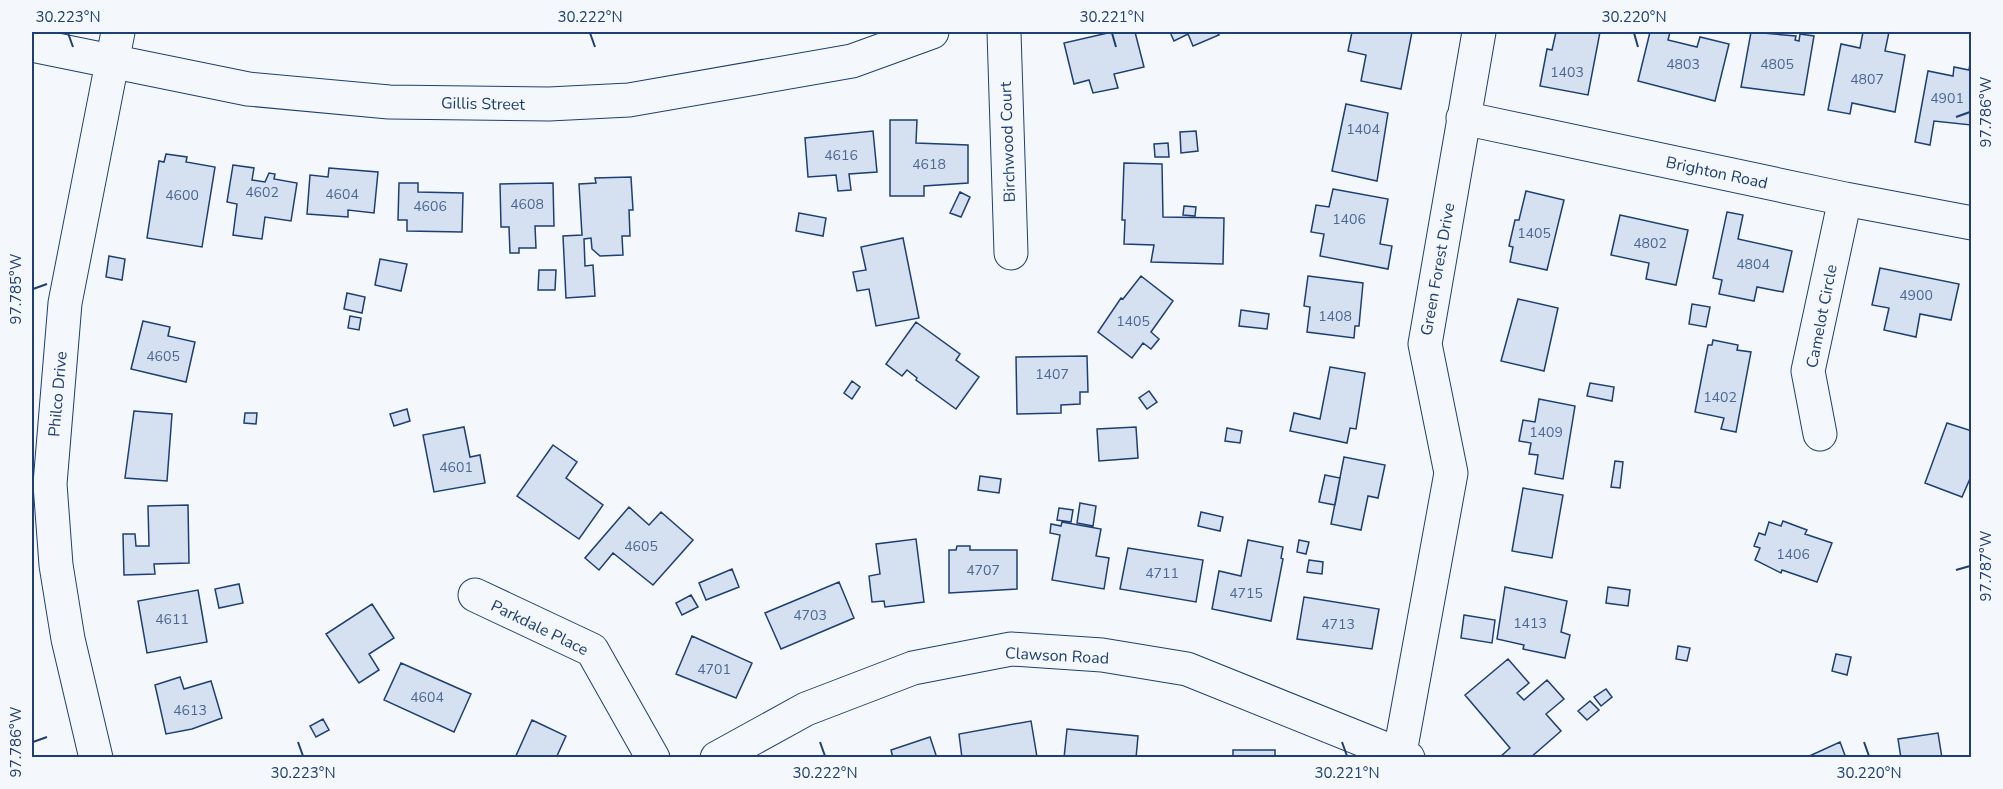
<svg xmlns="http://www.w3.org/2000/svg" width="2003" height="789" font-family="'Nunito Sans',sans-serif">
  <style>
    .building { fill: #d5e0f0; stroke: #1d3f73; stroke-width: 1.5 }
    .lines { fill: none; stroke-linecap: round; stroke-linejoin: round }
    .minor-casing { stroke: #1d3f73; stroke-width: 35 }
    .minor { stroke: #f4f7fb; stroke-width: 33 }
    .ticks { fill: none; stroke: #1d3f73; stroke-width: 2 }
    .labels { text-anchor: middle; stroke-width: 4.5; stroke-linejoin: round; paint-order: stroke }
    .number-label { font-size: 14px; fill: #4b6792 }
    .street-label { font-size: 16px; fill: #1d3f73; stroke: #f4f7fb }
    .neatline { fill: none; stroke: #1d3f73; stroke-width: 2 }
    .ticks-label { font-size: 15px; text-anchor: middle; fill: #1d3f73 }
  </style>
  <rect width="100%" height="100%" fill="#f4f7fb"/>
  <path class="building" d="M1112,32H1135L1144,67L1114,74L1118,88L1093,93L1089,80L1074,84L1064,43Z
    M1170,32H1217L1219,35L1193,46L1188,34L1174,41Z
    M1352,32H1412L1401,89L1361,81L1366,55L1348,51Z
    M1556,32H1600L1588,95L1540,86L1547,49L1552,50Z
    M1650,32H1670L1668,40L1697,47L1700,37L1729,44L1715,101L1638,81Z
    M1751,32L1796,36L1795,40L1799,41L1800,34L1814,36L1804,95L1741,87Z
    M1863,32H1889L1885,51L1905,55L1895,112L1852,103L1850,114L1828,110L1841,44L1860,48Z
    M1971,57V125L1934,121L1930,145L1915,142L1928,71L1953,76L1954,67L1969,70Z
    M1346,104L1388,113L1377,181L1332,171Z
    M890,120H917L916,143L968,145V183L924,186V196H890Z
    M873,131L877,172L849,174L851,190L838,191L836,175L808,177L805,138Z
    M1196,131L1198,151L1181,153L1180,132Z
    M1168,143L1169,157H1155L1154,144Z
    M166,154L187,157L186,162L215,167L202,247L147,238L159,161L164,162Z
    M1124,163L1162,164L1163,217L1224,218L1223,264L1151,262L1154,245L1124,244L1125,220H1122Z
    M233,165L254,168L252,180L265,182L269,173L275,174L274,179L297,183L291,221L265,217L262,239L233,235L237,204L227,202Z
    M329,168L378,172L374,213L348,210V217L307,214L310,175L328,177Z
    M631,177L633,210H629L630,236H622L623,255L600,256L592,249L591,238L584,239L585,266L593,265L595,296L566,298L563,236L582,235L579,184L596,183L595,178Z
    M399,183H418V192L463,193L462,232L407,231V220H398Z
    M553,183L554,226H535L536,248H519V253H510L509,227H501L500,184Z
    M1333,189L1388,199L1380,244L1392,246L1388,269L1320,256L1324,234L1311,232L1316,205L1329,207Z
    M1526,191L1564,200L1547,270L1510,262L1513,247L1509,246L1515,220H1519Z
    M960,192L970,197L961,217L950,213Z
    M1184,206L1196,207L1195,216L1183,215Z
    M1727,212L1743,215L1738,239L1792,251L1783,292L1757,287L1754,301L1719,294L1722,280L1713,278Z
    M799,213L826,218L823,236L796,231Z
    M1620,215L1688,230L1676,285L1646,279L1649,263L1611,255Z
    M903,238L919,318L876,326L869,289L857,291L853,272L866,270L861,247Z
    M109,256L125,259L122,280L106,277Z
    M380,259L407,264L401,291L375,285Z
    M1880,268L1959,284L1951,320L1920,314L1916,337L1884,330L1889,308L1872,305Z
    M539,270H556L555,290H538Z
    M1141,276L1173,301L1151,332L1159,339L1151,349L1143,343L1132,358L1098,332L1121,298L1123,299Z
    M1308,276L1363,283L1359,326H1355L1354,338L1307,332L1310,307L1304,306Z
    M347,293L365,297L362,313L344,309Z
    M1518,299L1558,308L1544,371L1501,361Z
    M1692,304L1710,307L1706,327L1689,324Z
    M1241,310L1269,314L1267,329L1239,326Z
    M350,316L361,318L359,330L348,328Z
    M143,321L170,327L168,336L195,342L186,382L131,369Z
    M916,322L960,354L956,360L979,377L956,409L916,380L917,378L907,370L902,376L886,364Z
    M1713,340L1738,345L1737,350L1751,352L1736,432L1721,429L1724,418L1695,412L1708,345H1712Z
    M1087,356L1088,392H1080V404L1061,405V413L1017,414L1016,357Z
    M1330,367L1365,373L1356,429L1350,428L1347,443L1290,431L1294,413L1320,419Z
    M852,381L860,387L852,399L844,393Z
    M1590,383L1614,387L1612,401L1587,396Z
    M1149,391L1157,402L1147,409L1139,398Z
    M1539,399L1575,406L1563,479L1535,474L1538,455L1529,454L1531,443L1519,441L1523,420L1535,422Z
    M407,409L410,421L394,426L390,414Z
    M134,411L172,414L167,481L125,478Z
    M245,413H257L256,424L244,423Z
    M1947,423L1972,431V474L1962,497L1925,483Z
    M464,427L470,457L480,455L485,483L434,492L423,435Z
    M1136,427L1138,458L1099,461L1097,429Z
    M1227,428L1242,431L1240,443L1225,441Z
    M553,445L577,462L566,478L603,505L579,539L517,496Z
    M1344,457L1385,465L1378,498L1368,496L1361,530L1331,524Z
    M1615,461L1623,462L1620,488L1611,487Z
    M1325,475L1340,478L1335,505L1319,502Z
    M980,476L1001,479L999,493L978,490Z
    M1523,488L1563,495L1552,558L1512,551Z
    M1080,503L1096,506L1093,526L1077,523Z
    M188,505L189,563L154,564L155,574L124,575L123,534H135L136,546H149L148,506Z
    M629,507L649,525L661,512L693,540L653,585L613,553L599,570L585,558Z
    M1059,508L1073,510L1071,522L1057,520Z
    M1201,512L1223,517L1220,531L1198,526Z
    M1783,521L1807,530L1805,534L1832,543L1817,582L1782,570L1781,573L1755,560L1760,548L1754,546L1759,533L1765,535L1769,522L1781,526Z
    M1062,522L1101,529L1096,556L1109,558L1104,589L1052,580L1060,535L1050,533L1051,524L1061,526Z
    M916,539L924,602L885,607L884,601L872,602L869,576L880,574L876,544Z
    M1248,540L1283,547L1281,558L1283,559L1271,621L1212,609L1219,571L1241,576Z
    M1299,540L1309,542L1306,554L1297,552Z
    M957,546H970V550H1017V589L949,593V550H956Z
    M1128,548L1203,560L1196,602L1120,589Z
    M1309,560L1323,562L1322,574L1307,572Z
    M732,569L739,587L706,600L699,583Z
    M839,582L854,618L781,649L765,613Z
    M239,584L243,603L219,608L215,589Z
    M1505,587L1567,601L1561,632L1570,635L1565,658L1523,649L1524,645L1497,639Z
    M1608,587L1630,590L1628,606L1606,603Z
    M198,590L207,642L147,653L138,601Z
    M691,595L698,607L682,615L676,603Z
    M1304,597L1379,609L1372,649L1297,639Z
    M372,604L394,638L369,654L379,670L359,683L326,634Z
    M1464,615L1495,620L1492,643L1461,638Z
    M692,636L752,663L736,698L676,674Z
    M1678,646L1690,648L1687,661L1676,659Z
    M1836,654L1851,657L1847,675L1832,671Z
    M1508,659L1529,683L1517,693L1524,700L1547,680L1564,699L1546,714L1561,731L1530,758H1499L1510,748L1465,695Z
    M401,663L471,694L454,732L384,700Z
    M180,677L184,689L211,681L222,718L192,729L166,734L155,685Z
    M1606,689L1612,697L1601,706L1594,697Z
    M1590,701L1599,710L1587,720L1578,711Z
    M323,719L329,730L316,737L310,726Z
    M532,720L566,736L556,758H515Z
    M1031,721L1037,757L962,758L959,734Z
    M1067,729L1138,736L1136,758H1064Z
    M1938,733L1942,758H1901L1898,739Z
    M930,737L937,758H893L891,750Z
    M1840,742L1846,758H1805Z
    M1233,750H1275V758H1233Z"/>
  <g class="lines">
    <g class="minor-casing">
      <path id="minor" d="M1004,32L1011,253
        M32,45L248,89L389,102L549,104L629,100L852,61L932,32
        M1463,118L1845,199L1972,223
        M1820,434L1808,371L1845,199
        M475,595L592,650L653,758
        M96,758L68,639L56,565L50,484L65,303L118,32
        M717,758L806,709L913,668L1011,649L1102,655L1187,669L1408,758
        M1399,758L1451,473L1425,344L1479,32"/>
    </g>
    <use href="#minor" class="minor"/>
  </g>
  <path class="ticks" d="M68,33L73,47M590,33L595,47M1112,33L1116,47M1634,33L1638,47M1956,117L1970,112M33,289L47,284M1956,570L1970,566M33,742L47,737M298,742L303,756M820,742L825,756M1342,742L1347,756M1864,742L1869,756"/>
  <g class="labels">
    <g class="number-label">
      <text x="1683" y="69">4803</text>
      <text x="1777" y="69">4805</text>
      <text x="1567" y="77">1403</text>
      <text x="1867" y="84">4807</text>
      <text x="1947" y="103">4901</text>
      <text x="1363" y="134">1404</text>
      <text x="841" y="160">4616</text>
      <text x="929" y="169">4618</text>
      <text x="262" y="197">4602</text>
      <text x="342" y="199">4604</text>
      <text x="182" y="200">4600</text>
      <text x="527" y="209">4608</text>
      <text x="430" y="211">4606</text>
      <text x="1349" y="224">1406</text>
      <text x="1534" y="238">1405</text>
      <text x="1650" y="248">4802</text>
      <text x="1753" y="269">4804</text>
      <text x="1916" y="300">4900</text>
      <text x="1335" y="321">1408</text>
      <text x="1133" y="326">1405</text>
      <text x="163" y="361">4605</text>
      <text x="1052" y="379">1407</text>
      <text x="1720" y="402">1402</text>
      <text x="1546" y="437">1409</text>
      <text x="456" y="472">4601</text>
      <text x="641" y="551">4605</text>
      <text x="1793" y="559">1406</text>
      <text x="983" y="575">4707</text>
      <text x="1162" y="578">4711</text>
      <text x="1246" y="598">4715</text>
      <text x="810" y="620">4703</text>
      <text x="172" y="624">4611</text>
      <text x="1530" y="628">1413</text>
      <text x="1338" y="629">4713</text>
      <text x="714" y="674">4701</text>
      <text x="427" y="702">4604</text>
      <text x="190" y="715">4613</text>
    </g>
    <g class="street-label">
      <text transform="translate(483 103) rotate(1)" y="6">Gillis Street</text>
      <text transform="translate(1007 142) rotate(-92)" y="6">Birchwood Court</text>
      <text transform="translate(1717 172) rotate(12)" y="6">Brighton Road</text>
      <text transform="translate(1437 269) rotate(-80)" y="6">Green Forest Drive</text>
      <text transform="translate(1821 316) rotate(-79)" y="6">Camelot Circle</text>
      <text transform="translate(57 394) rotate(-85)" y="6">Philco Drive</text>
      <text transform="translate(540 627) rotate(26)" y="6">Parkdale Place</text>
      <text transform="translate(1057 655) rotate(3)" y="6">Clawson Road</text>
    </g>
  </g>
  <rect width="2003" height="789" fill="none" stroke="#f4f7fb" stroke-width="66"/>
  <rect x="33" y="33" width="1937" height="723" class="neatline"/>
  <g class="ticks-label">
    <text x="68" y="22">30.223°N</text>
    <text x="590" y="22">30.222°N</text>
    <text x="1112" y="22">30.221°N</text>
    <text x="1634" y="22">30.220°N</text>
    <text transform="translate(1986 112) rotate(-90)" y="5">97.786°W</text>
    <text transform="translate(16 289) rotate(-90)" y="5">97.785°W</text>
    <text transform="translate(1986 566) rotate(-90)" y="5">97.787°W</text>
    <text transform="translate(16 742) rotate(-90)" y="5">97.786°W</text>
    <text x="303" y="778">30.223°N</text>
    <text x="825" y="778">30.222°N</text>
    <text x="1347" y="778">30.221°N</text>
    <text x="1869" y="778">30.220°N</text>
  </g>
</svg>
